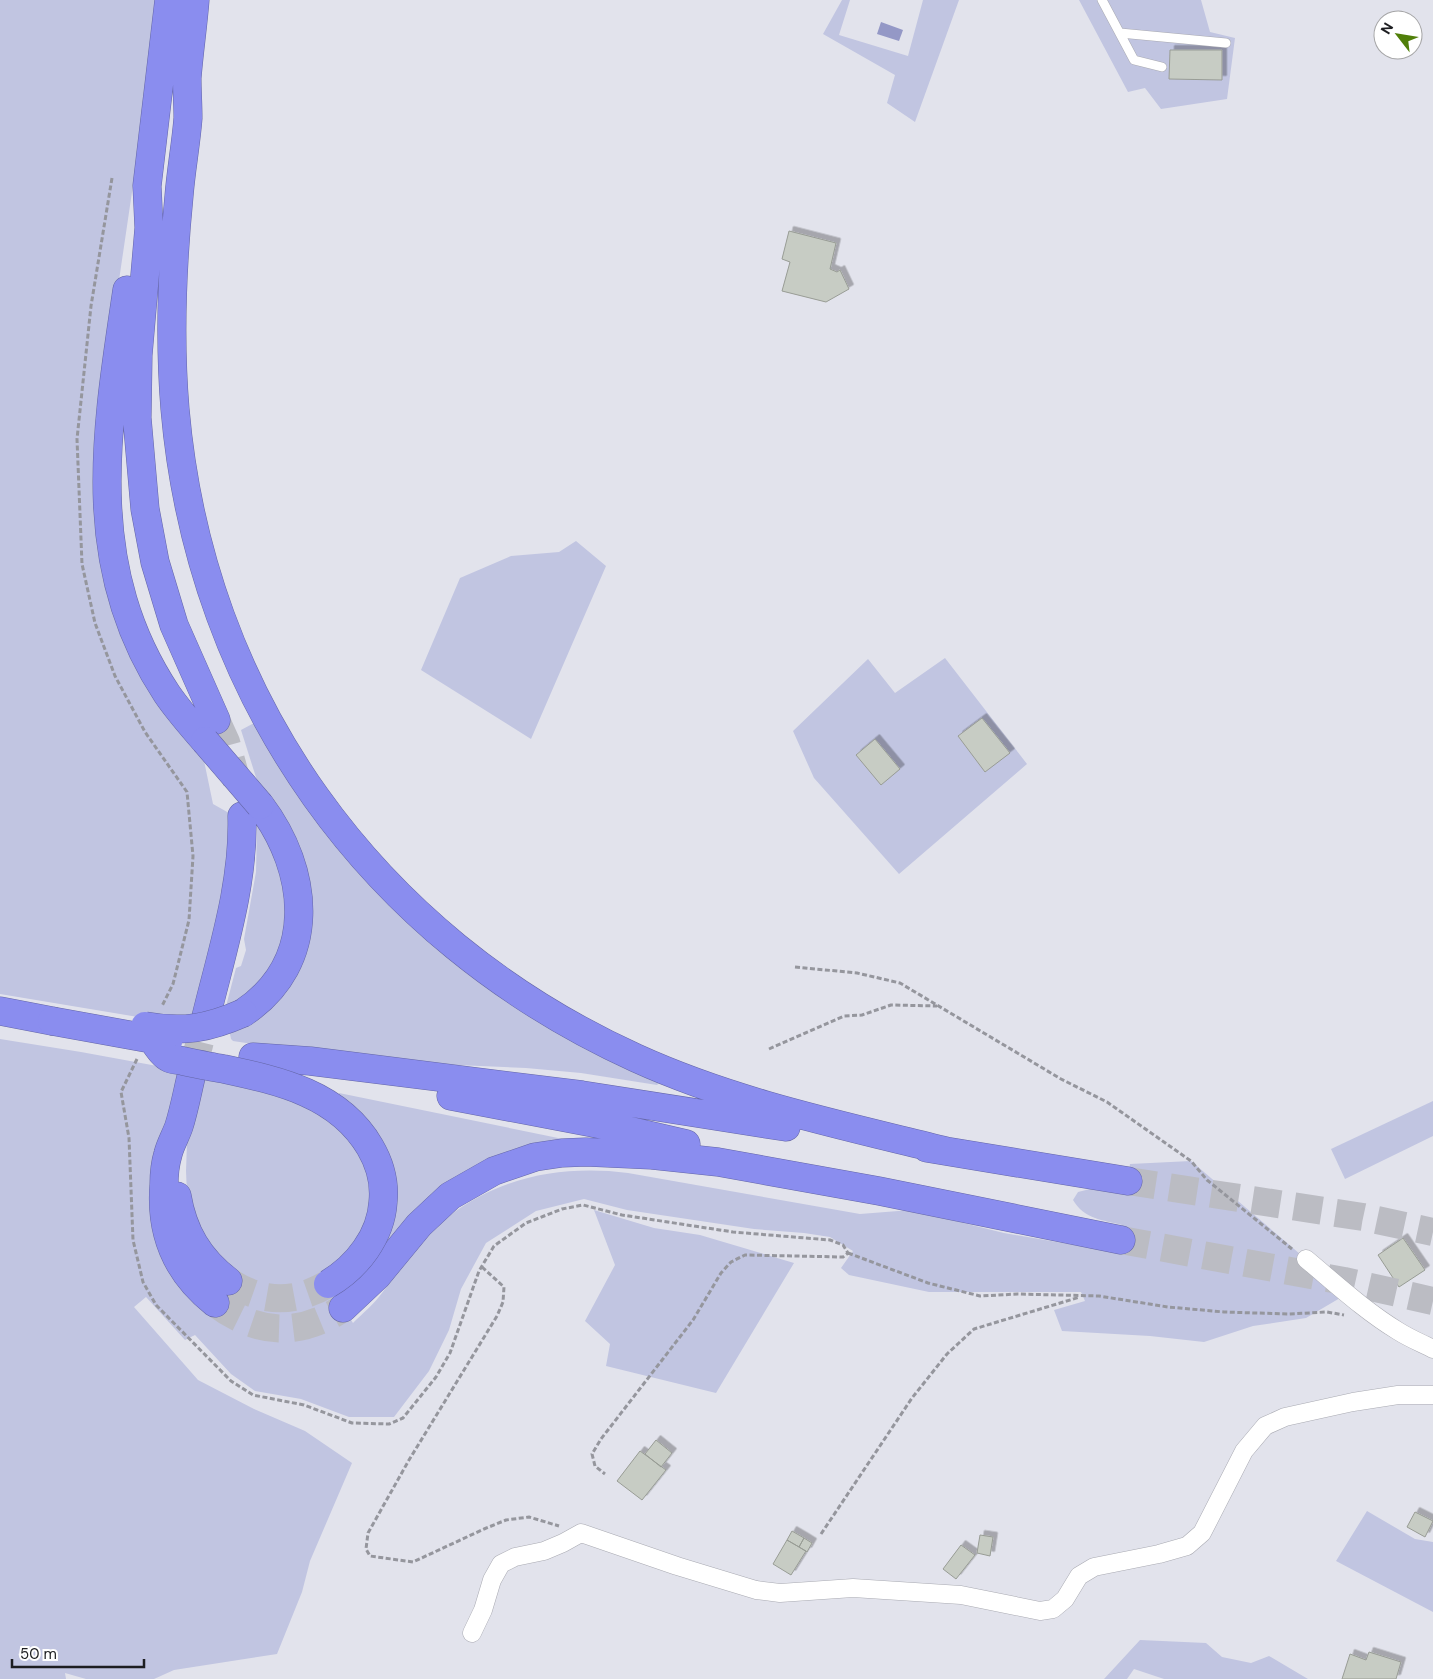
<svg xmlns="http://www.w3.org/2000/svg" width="1433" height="1679" font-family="'DM Sans',sans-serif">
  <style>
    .green { fill: #c1c5e1 }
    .water { fill: #9498c6 }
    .building { fill: #c7ccc4; stroke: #989c95; filter: url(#shadow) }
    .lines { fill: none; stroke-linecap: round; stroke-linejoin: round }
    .highway-tunnel { stroke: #bbbcc3; stroke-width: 28; stroke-dasharray: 28 14; stroke-linecap: butt }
    .lane-casing { stroke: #a9aab2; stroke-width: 10 }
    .street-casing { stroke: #a9aab2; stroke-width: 19 }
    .highway-casing { stroke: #6466a7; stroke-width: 29 }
    .path { stroke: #95969d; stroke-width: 3; stroke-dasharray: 5 2.5; stroke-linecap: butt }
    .lane { stroke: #fff; stroke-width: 9 }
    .street { stroke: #fff; stroke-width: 18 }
    .highway { stroke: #8a8def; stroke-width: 28 }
    .highway-bridge-casing { stroke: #6466a7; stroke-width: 29; stroke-linecap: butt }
    .highway-bridge { stroke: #8a8def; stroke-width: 28 }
  </style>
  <defs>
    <filter id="shadow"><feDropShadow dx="4.5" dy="-4.5" stdDeviation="0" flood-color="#0004"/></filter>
  </defs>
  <rect width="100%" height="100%" fill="#e2e3ec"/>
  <path class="green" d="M0,0H156L141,131L113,321L102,544L202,751L213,804L229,813C229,885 209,951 193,1020L162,1021L0,994Z
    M842,0H850L839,35L908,56L923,0H959L915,122L887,103L895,75L823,34Z
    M1079,0H1201L1210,32L1235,38L1227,99L1161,109L1145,88L1128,92Z
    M576,541L606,566L531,739L421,670L460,578L511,556L559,552Z
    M945,658L1027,764L899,874L814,778L793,731L868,659L895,693Z
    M258,721L343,847L660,1082L657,1085L581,1073L526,1068L361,1061L233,1041L231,1039L229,1029L302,957L260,790L241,730Z
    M257,826L266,835L280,865L288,928L264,981L225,1010L236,968L241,966L246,950L244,939L256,872Z
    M0,1039L81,1052L179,1070L159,1153L211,1255L187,1194L186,1171L187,1142L207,1072L303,1098L355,1142L373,1190L365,1230L342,1258L321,1273L353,1323C363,1313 374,1304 382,1293C397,1274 410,1253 425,1235C432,1228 441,1222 449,1216C501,1176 564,1165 628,1173L860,1214L911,1210L1004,1233L1080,1246L1119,1249L1122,1225C1103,1220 1084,1219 1073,1200L1078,1192L1090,1189L1126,1194L1130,1164L1191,1161L1341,1289L1340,1298L1306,1318L1253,1326L1204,1342L1150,1336L1062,1331L1054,1310L1085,1301L1081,1292H929L849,1275L841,1268L853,1251L830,1237L804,1233L754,1229L627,1210L584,1199L536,1211L486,1243L461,1289L449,1330L429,1371L394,1417H349L301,1399L255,1391L231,1374L195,1335L185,1340L146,1297L134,1307L198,1380L254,1409L305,1431L352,1463L310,1561L302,1592L277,1654L174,1670L154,1679H86L65,1673L66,1679H0Z
    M339,1093L563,1139L564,1140L526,1149L374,1261L389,1225L338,1095Z
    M1433,1101V1136L1345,1179L1331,1149Z
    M594,1210L654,1228L700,1235L794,1263L716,1393L606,1366L610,1344L585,1321L615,1265Z
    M1367,1511L1415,1539L1433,1542V1612L1336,1561Z
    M1140,1640L1206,1643L1222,1657L1251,1663L1269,1656L1308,1679H1164L1134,1669L1127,1679H1104Z"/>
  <path class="water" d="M881,22L903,30L899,41L877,34Z"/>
  <path class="building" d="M1170,50H1222V80L1169,79Z
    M789,231L836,243L830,269L837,272L840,270L849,289L826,302L782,291L790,262L782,259Z
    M982,718L1010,753L985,772L958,736Z
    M875,739L900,769L881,785L856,755Z
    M1403,1238L1425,1270L1399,1287L1378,1255Z
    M656,1440L672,1453L661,1467L645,1454Z
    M640,1451L666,1470L642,1500L617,1481Z
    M1415,1512L1433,1521L1425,1537L1407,1527Z
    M792,1531L804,1538L799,1547L787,1540Z
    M980,1535L993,1537L990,1556L977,1553Z
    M804,1538L812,1543L807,1552L799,1547Z
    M787,1540L806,1551L791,1575L773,1564Z
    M961,1545L975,1555L956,1579L943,1569Z
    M1369,1652L1401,1662L1396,1679H1342L1350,1654L1366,1660Z"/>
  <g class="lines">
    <path class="highway-tunnel" d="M216,720L226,742L237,782
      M193,1069L206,1017
      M1128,1181L1363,1217L1433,1232
      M1121,1240L1344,1281L1433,1301
      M228,1281C262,1303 293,1304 328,1284
      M215,1303C257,1335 299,1337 343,1308"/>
    <g class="lane-casing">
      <path id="lane" d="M1102,0L1134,60L1162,67
        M1120,33L1226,43"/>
    </g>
    <g class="street-casing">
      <path id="street" d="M1306,1259C1336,1284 1365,1311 1398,1331C1409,1338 1421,1343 1433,1349
        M472,1633L483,1610L492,1580L501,1564L515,1557L544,1551L563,1543L581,1533L677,1566L756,1590L780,1593L853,1588L961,1595L1040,1611L1053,1609L1065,1599L1079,1576L1094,1567L1159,1554L1187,1546L1202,1533L1244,1451L1265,1426L1285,1417L1353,1402L1398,1395H1433"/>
    </g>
    <g class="highway-casing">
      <path id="highway" d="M169,0L147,186L149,228L138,355L137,418L145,509L155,562L174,625L216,720
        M195,0C193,26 189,52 187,78C187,92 188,105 188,118C186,144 181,170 179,196C172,267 169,338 175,409C200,699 372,938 636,1058C735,1103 841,1125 946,1151
        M127,290C106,431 82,566 167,694C178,710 191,725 205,741
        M0,1011L52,1021
        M243,1013C319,962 310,871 260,805
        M206,1017C222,951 244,885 242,816
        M253,1057L310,1061L582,1095L786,1127
        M193,1069C188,1088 185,1107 179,1126C176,1135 170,1145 168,1154C165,1164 164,1175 164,1185C160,1234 177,1273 215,1303
        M451,1096L604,1125L686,1144
        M927,1148L1128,1181
        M177,1196C183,1232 199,1259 228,1281
        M343,1308L377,1276L419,1225L450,1196L494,1171L535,1157L562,1153L586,1152L652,1155L718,1162L879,1191L1121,1240"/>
    </g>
    <path class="path" d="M112,178L91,306L77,439L82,564L95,623L115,676L145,732L187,792L193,856L189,920L173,984L162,1006
      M795,967L857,973L900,983L1061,1079L1107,1102L1191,1161L1207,1180L1292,1249
      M769,1049L844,1016L862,1015L891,1005L937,1006
      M137,1059L121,1092L129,1138L133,1240L143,1282L156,1305L231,1381L253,1395L304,1405L352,1423L389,1424L403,1418L436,1377L450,1353L479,1271L494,1246L526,1223L562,1209L583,1205L622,1215L733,1232L830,1240L843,1245L848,1253L843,1257L745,1255L731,1262L721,1273L693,1320L601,1439L592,1454L595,1466L605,1474
      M848,1253L928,1283L980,1296L1018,1294L1099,1296L1168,1307L1224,1312L1288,1314L1327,1312L1344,1315
      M482,1267L504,1287L503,1302L497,1316L409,1460L368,1533L366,1549L370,1556L413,1562L484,1529L506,1520L529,1517L559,1526
      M821,1534L912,1398L947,1354L974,1329L1080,1297"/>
    <use href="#lane" class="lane"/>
    <use href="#street" class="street"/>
    <use href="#highway" class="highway"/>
    <g class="highway-bridge-casing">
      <path id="highway-bridge" d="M205,741L260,805
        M52,1021L168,1042
        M145,1026C183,1033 209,1028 243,1013
        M151,1038C156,1044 162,1055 169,1058C172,1060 179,1060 183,1061C197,1064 211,1067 224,1069C280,1081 339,1094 370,1147C380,1164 385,1183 383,1202C381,1236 357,1267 328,1284"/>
    </g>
    <use href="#highway-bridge" class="highway-bridge"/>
  </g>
  <g transform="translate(1398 35) rotate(301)"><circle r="24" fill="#ffffff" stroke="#a5a5a6"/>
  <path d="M0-4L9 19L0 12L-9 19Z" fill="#507f09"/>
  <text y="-8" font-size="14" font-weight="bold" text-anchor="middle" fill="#1d1e21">N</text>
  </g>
  <path d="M12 1659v8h132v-8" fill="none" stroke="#1d1e21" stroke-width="2.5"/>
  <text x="20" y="1659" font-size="15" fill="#1d1e21" stroke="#ffffff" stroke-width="4" paint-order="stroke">50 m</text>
</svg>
